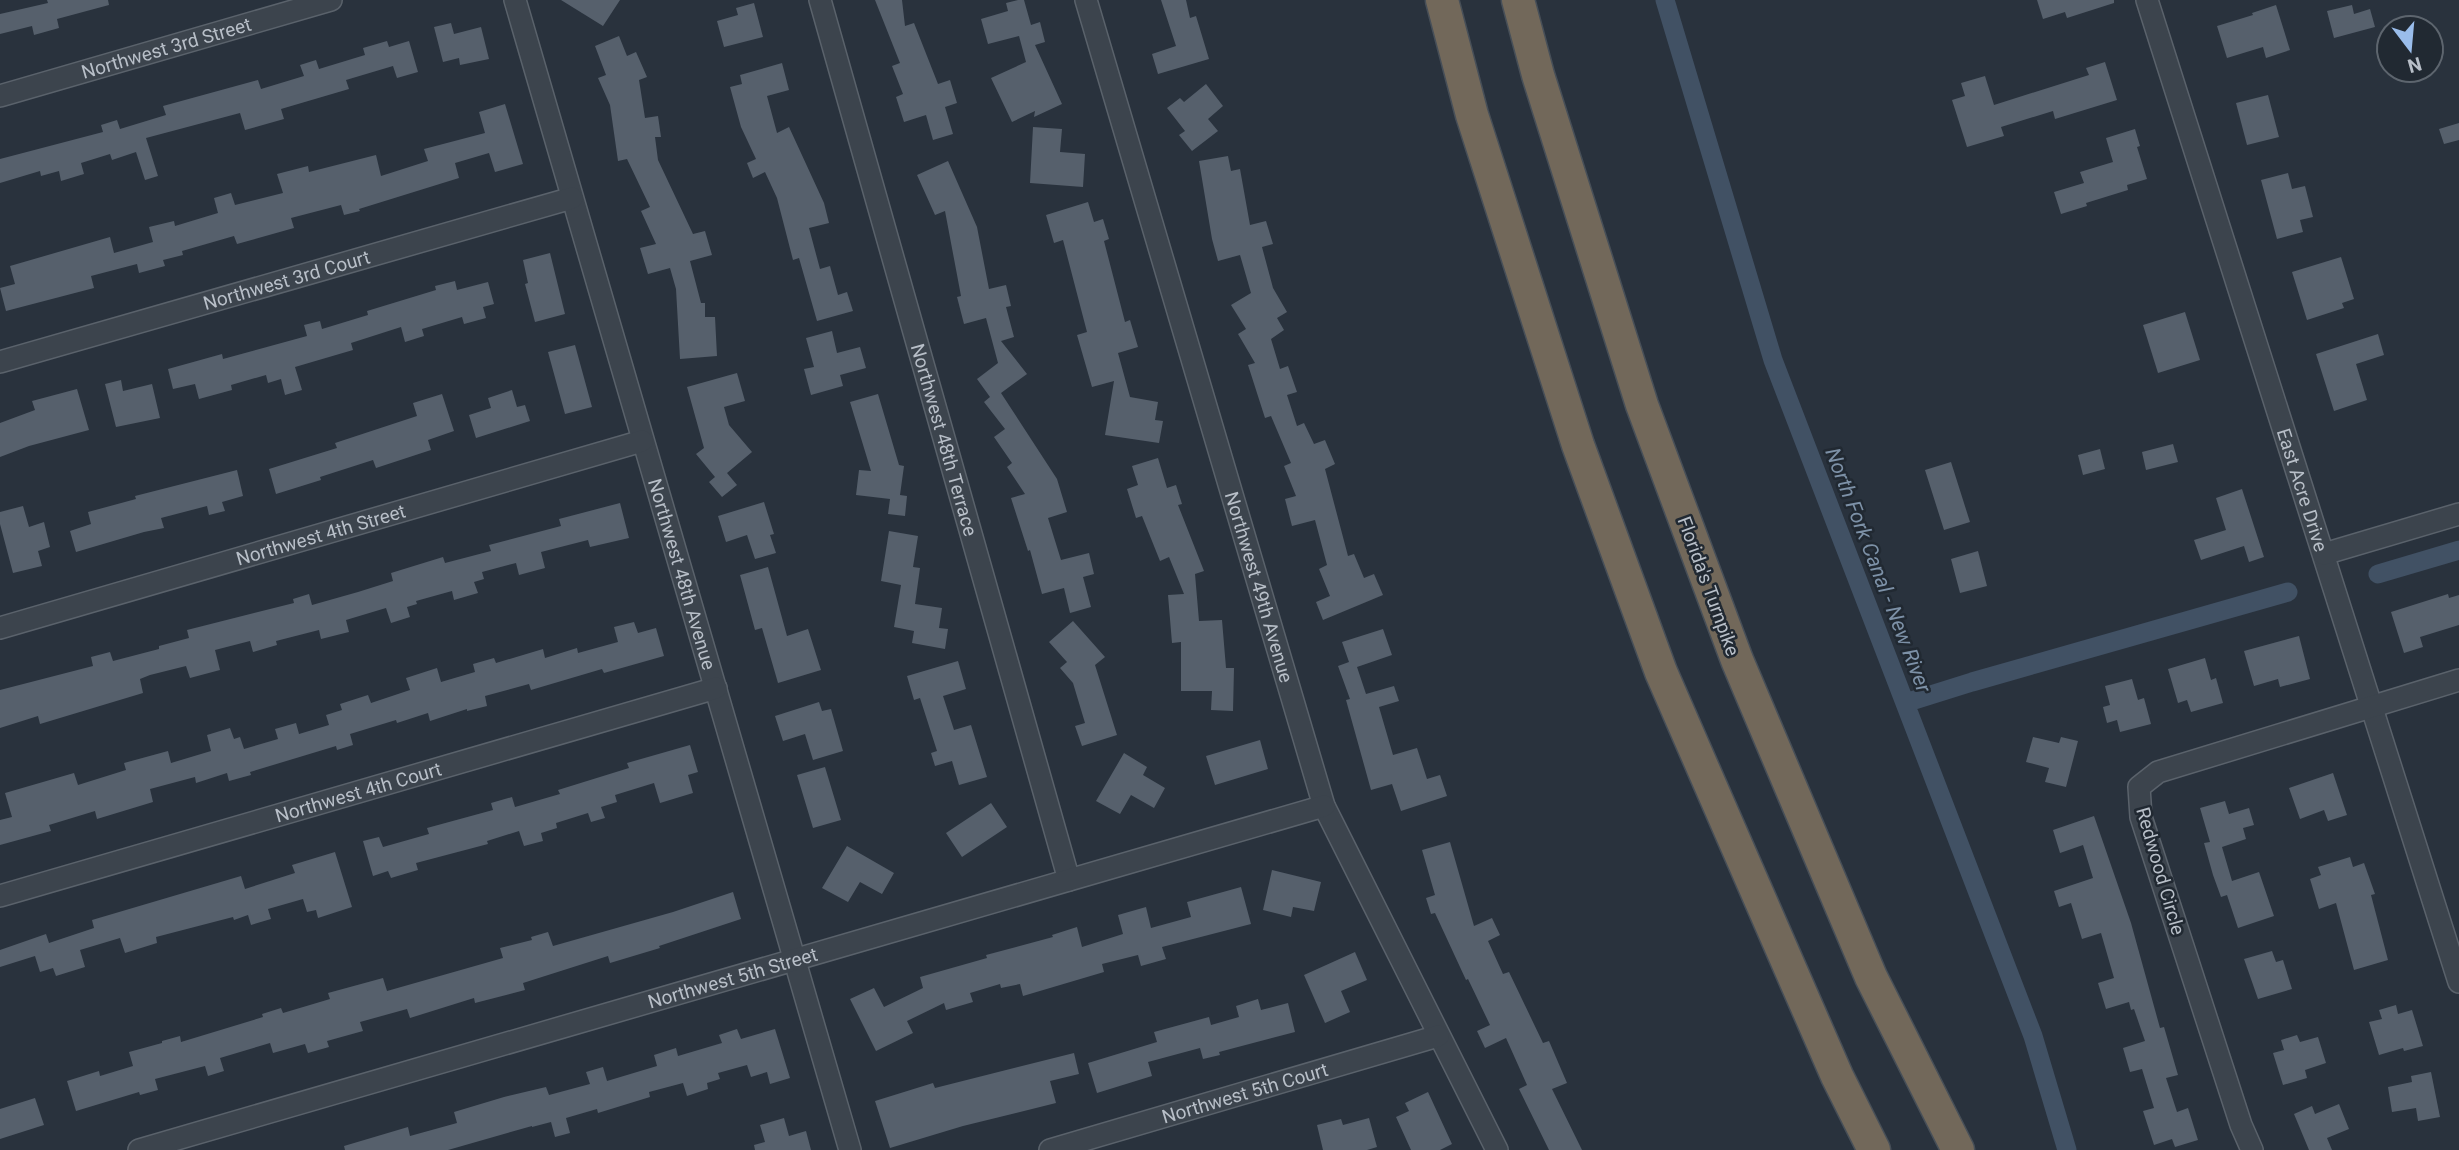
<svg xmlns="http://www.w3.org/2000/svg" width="2459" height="1150" font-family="Roboto,sans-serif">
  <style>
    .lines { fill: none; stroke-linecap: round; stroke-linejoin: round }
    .canal { stroke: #415164; stroke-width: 19 }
    .building { fill: #56606c }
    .minor-casing { stroke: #5a626b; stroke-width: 24 }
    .highway-casing { stroke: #474f58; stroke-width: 35 }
    .minor { stroke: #3c444d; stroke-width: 21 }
    .highway { stroke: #72685a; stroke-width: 32 }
    .labels { text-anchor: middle; stroke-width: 5; stroke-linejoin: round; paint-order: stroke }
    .street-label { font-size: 19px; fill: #b8bfc8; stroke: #212932 }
    .water-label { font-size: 21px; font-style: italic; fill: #7d91a7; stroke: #212932 }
  </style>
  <rect width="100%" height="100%" fill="#29323d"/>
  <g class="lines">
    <path class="canal" d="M1665,0L1773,360L2033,1036L2067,1150
      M2378,574L2459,550
      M1905,703L1972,682L2288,592"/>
  </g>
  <path class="building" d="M47,0H108L109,5L57,19L59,28L34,35L32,26L0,34V14L48,3Z
    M561,0H620L603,26Z
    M875,0H902L905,26L914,23L938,84L950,80L957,103L945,107L953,134L933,140L926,115L904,122L896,97L903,94L892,66L900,63Z
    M1018,0H1024L1031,25L1040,22L1045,42L1035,45L1062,104L1034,117L1035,111L1012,122L991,78L1026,62L1019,36L988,44L981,19L1008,11L1006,3Z
    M1161,0H1186L1190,18L1196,16L1209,59L1158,74L1152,54L1176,46Z
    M2037,0H2114V3L2067,18L2065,12L2043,19Z
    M754,3L763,37L724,47L717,21L738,15L736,8Z
    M2276,5L2290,50L2266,58L2263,47L2227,58L2217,26L2253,15L2252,13Z
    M2352,5L2354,14L2370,9L2375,27L2334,38L2327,11Z
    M451,23L454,34L481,27L489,59L460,65L459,58L443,62L434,27Z
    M619,36L627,56L636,52L647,77L639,80L645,118L658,116L661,137H655L658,160L693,234L705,231L712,255L690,261L701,303H705V317H715L717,356L680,359L676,289L670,268L648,274L640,248L656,244L641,211L650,207L627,159L618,161L610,105L598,78L606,75L595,46Z
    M387,41L389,47L409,41L418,72L397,78L393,66L346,80L349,89L281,109L284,119L245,130L240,113L146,138L158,176L145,180L136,152L112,160L110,154L81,163L84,174L61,181L59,171L41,176L40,171L0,183V159L103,132L101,125L117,120L120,129L166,115L163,106L258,80L261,89L304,76L300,65L316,60L319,69L365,55L363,48Z
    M2105,62L2117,100L2055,119L2053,111L2001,127L2004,136L1967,147L1952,100L1965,96L1961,83L1985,76L1994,105L2089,75L2086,68Z
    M782,63L789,90L767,96L777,133L789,127L824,203L829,223L809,228L820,269L830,266L838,295L847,292L853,311L817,321L799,258L793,260L777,198L765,172L753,178L747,163L756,159L741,127L730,87L742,84L740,75Z
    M1206,84L1223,106L1208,119L1218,131L1192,151L1179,135L1185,131L1167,108L1180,98L1184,102Z
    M2268,95L2279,137L2247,145L2236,103Z
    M505,104L523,164L495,172L489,153L455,163L459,178L359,209L360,211L344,215L341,205L291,218L294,228L237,244L234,236L182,251L183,255L163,260L165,266L139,273L137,264L91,276L94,288L6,311L0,288L15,284L10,266L110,237L114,253L153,242L149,227L174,221L175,226L218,213L214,198L231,193L235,205L283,193L277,174L308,166L309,172L376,155L381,176L428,161L424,149L485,133L479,112Z
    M2459,123V140L2444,144L2439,129Z
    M1033,127L1062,129L1060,152L1085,154L1083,187L1030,183Z
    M2135,129L2140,146L2137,147L2147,179L2127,185L2128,190L2086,203L2087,206L2061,214L2054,192L2084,183L2080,172L2113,162L2106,138Z
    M1228,156L1231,171L1240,169L1250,225L1266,221L1273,244L1262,247L1273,288L1287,312L1277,318L1284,330L1271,339L1280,369L1288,366L1297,392L1287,395L1297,426L1304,423L1314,444L1325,440L1335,464L1325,469L1348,556L1354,554L1364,578L1374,574L1383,595L1323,620L1316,602L1330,596L1319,569L1327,565L1315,520L1292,526L1285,499L1296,496L1284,466L1291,463L1271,416L1265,418L1248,365L1255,363L1238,334L1246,329L1231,305L1251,293L1240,255L1218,261L1212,239L1199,161Z
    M948,161L977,227L989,289L1006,285L1011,306L1006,307L1014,337L1001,341L1027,374L1001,393L1057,479L1067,512L1048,518L1061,560L1089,553L1094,574L1083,577L1091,607L1070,613L1064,588L1042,594L1030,550L1028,551L1011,498L1025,494L1007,467L1012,463L994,437L1005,429L984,402L990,397L977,379L998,363L986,318L964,324L957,297L961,296L945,211L935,215L917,175Z
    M2288,173L2292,189L2305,186L2313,217L2300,220L2303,232L2277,239L2261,180Z
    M1088,202L1094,222L1103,219L1109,239L1104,241L1125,322L1130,320L1138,347L1118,353L1130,397L1158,402L1155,420L1163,421L1159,443L1105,435L1114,381L1092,387L1077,335L1087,332L1063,240L1054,243L1046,215Z
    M550,253L565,314L535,322L525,284L528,283L523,260Z
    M2341,257L2354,299L2342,303L2344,308L2307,320L2292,272Z
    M455,281L457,290L488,282L494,304L483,307L486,318L464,324L462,317L422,329L424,336L405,342L401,327L351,343L353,350L295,367L302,390L285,395L281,379L268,383L266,375L231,385L232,390L199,399L195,384L173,389L168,369L222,354L223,359L307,336L304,325L320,321L322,329L368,315L367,311L436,290L435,286Z
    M2185,312L2200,360L2158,373L2143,325Z
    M832,331L837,353L860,347L866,368L840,375L843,386L811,395L804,369L814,367L806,338Z
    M2378,334L2384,355L2356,364L2367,400L2334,411L2316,354Z
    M575,345L592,407L565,414L548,352Z
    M737,373L745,401L724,407L729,425L752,452L727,473L737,485L722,497L709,482L715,477L696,454L704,448L687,387Z
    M121,380L123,391L152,384L160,418L116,427L105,384Z
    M77,389L89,430L29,446L0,457V423L35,410L32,401Z
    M512,390L517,407L525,405L530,421L476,438L469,415L491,408L488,398Z
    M442,394L454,431L428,440L431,450L376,468L373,460L320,477L321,480L276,494L269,469L337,448L335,443L417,416L413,403Z
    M878,394L899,465L904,466L900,495L907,496L905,516L888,514L890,499L856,495L859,470L871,471L850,402Z
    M2173,444L2178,462L2146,470L2142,452Z
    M2100,449L2105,469L2083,475L2078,455Z
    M1158,458L1167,488L1176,485L1182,504L1178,505L1204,571L1195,574L1199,621L1222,620L1226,668H1234L1233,711L1211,710L1212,691H1181V642L1172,643L1168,595L1184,594L1169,557L1160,561L1142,516L1136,518L1127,489L1138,485L1132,466Z
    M1951,462L1970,522L1944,530L1925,470Z
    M237,470L243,496L222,502L225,511L209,515L207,506L161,518L164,528L144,532L76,552L70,531L91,524L88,512L136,499L135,496Z
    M2242,489L2264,557L2249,562L2244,546L2201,560L2194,540L2226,530L2216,498Z
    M764,502L774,534L770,535L776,553L755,559L747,535L726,542L718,516Z
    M620,503L629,538L590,547L588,540L541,552L545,568L519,575L516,563L482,572L484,579L474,582L478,593L454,600L452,591L416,601L417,604L407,607L410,617L391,623L386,608L346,620L349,632L321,639L319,630L276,641L277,645L253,652L250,641L215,650L220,670L190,678L186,666L150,675L140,679L143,693L40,724L38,716L0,728V690L93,666L91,657L110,652L113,661L159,649V646L189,638L187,630L294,603L293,599L309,594L312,605L358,592L393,581L391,573L443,557L445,563L491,551L489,545L561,526L559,519Z
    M23,506L29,527L44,522L50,547L38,551L42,566L13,573L0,524V512Z
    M889,531L918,536L913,567L920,568L915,604L942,608L939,628L948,629L945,649L912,643L914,631L894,627L901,585L881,581Z
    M1978,551L1987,586L1960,593L1951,559Z
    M768,567L787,636L808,629L821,670L778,683L762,628L755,630L740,575Z
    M2448,594L2449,598L2459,595V625L2420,637L2423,647L2404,653L2391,612Z
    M1073,621L1105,657L1095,665L1117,735L1082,746L1075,726L1085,723L1073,683L1060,668L1067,662L1049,642Z
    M634,622L638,633L656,628L664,656L604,673L602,669L531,690L529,684L485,696L487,706L467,711V709L430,721L428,713L397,723L396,720L350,734L353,745L337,750L336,746L250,772L251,775L229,781L227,773L196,783L195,777L150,789L153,802L97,819L95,811L49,825L51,831L0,845V820L12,817L5,793L74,773L78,785L126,770L124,763L168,751L171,763L211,751L207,735L230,728L234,739L240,737L244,749L278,739L275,729L296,723L299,734L329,725L326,715L342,710L340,704L368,695L371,703L410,690L406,678L437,668L441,682L475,672L473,664L494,658L496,663L543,649L545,658L577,648L578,653L618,642L614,627Z
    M1383,629L1392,655L1357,667L1366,694L1394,686L1399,701L1379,707L1393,755L1417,748L1427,779L1440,775L1447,796L1401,811L1392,784L1371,790L1346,700L1350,699L1338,666L1349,662L1342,642Z
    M2299,636L2310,679L2280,687L2278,679L2254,686L2244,651Z
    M2205,658L2211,680L2216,678L2223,703L2191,712L2187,700L2178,703L2168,669Z
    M958,661L966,689L943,696L954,730L971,725L987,777L959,785L952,761L935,766L931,753L937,751L920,698L914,700L907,676Z
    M2132,679L2138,700L2144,698L2151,724L2120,732L2117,720L2107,723L2103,707L2110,705L2105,686Z
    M819,702L822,711L831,709L843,751L813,760L805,734L783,741L775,716Z
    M2033,737L2059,743L2061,737L2078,741L2066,787L2045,782L2049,768L2026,762Z
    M1260,740L1268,769L1215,785L1206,756Z
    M690,745L698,772L688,775L693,793L660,803L654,783L615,795L617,802L601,807L605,818L591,822L588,813L556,823L557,828L541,833L543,841L524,846L519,831L487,841L488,844L416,863L418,870L391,878L388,871L373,876L363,841L379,837L383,847L429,834L427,828L493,810L491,803L512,797L515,807L560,794L558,790L629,768L627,763Z
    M1124,753L1147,767L1143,775L1165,788L1154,808L1131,795L1120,814L1096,801Z
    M825,767L841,820L813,828L797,775Z
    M2333,773L2347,815L2328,821L2324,810L2300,819L2289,788Z
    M2225,801L2229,814L2249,808L2254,825L2243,828L2246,839L2222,847L2232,881L2259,872L2274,916L2238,928L2227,895L2221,897L2213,875L2204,843L2210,842L2200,808Z
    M991,803L1007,827L962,857L946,833Z
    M2094,816L2131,923L2160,1028L2164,1027L2178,1075L2166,1078L2177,1112L2188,1108L2198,1140L2175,1147L2172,1139L2154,1145L2143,1111L2154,1108L2142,1069L2130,1072L2123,1048L2145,1041L2134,1009L2131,1010L2129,1002L2106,1009L2098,983L2114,978L2101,933L2082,939L2071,903L2059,907L2054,891L2093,878L2083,845L2060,853L2053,830Z
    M1450,842L1474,926L1492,918L1500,935L1488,941L1503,974L1509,972L1543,1043L1549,1041L1567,1083L1552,1089L1582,1150H1549L1519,1089L1527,1085L1506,1038L1485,1048L1477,1031L1490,1025L1468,979L1466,980L1435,913L1431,914L1426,898L1435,895L1422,850Z
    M847,846L894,873L882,894L860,882L848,902L822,888Z
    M335,852L352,907L318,918L316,910L307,912L303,899L268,909L271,919L251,925L248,915L234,920L233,917L156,937L157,943L125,953L120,938L80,950L85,967L56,976L53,968L40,972L35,956L0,967V950L46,934L49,943L94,928L92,920L241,876L245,889L295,873L292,865Z
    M2350,857L2353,867L2364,863L2375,894L2371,895L2388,960L2354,970L2336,903L2319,909L2310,879L2321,875L2318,867Z
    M1272,870L1321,882L1314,911L1293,907L1291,917L1263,910Z
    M1241,887L1251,924L1162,947L1166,959L1141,966L1138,955L1102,964L1104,972L1023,996L1020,984L1001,988L1000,984L970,993L973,1002L946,1010L944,1003L907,1021L913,1033L876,1051L850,999L874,988L884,1007L923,988L920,977L987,958L986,955L1053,937L1052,935L1077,927L1082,947L1123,934L1118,915L1146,907L1151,928L1191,917L1187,902Z
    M733,892L741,919L659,946L660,948L610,963L608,956L523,983L525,990L475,1003L474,998L410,1018L407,1009L360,1022L363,1031L327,1041L329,1047L308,1053L305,1044L273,1053L270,1043L220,1058L224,1071L208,1076L205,1066L155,1079L158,1090L140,1095L139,1092L76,1111L67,1081L99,1071L100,1076L133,1066L129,1052L162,1043V1041L180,1036L181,1042L263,1017L262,1014L281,1008L283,1013L330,999L328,993L383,978L387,991L503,958L500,948L532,940L531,937L548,932L553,946L673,912Z
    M2272,951L2276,962L2283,960L2292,989L2258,999L2244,959Z
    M1355,952L1367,980L1341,991L1350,1012L1325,1023L1304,975Z
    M1258,999L1261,1010L1288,1003L1295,1032L1219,1052L1220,1055L1203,1059L1200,1048L1148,1062L1152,1076L1097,1093L1088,1063L1157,1042L1154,1032L1209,1017L1211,1025L1239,1017L1236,1006Z
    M2396,1005L2398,1014L2412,1010L2423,1046L2404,1051L2403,1048L2379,1055L2369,1022L2382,1019L2379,1010Z
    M737,1029L741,1039L775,1029L790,1078L770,1084L767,1072L751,1077L747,1065L718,1073L720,1079L707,1083L708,1089L687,1096L683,1083L649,1092L650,1097L598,1113L597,1109L566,1118L570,1133L555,1137L551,1122L532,1127V1126L448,1150H345L344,1146L408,1127L410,1136L457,1123L454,1112L504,1097L546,1087L549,1095L590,1084L586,1072L603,1067L607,1081L657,1066L654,1055L676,1048L678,1056L722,1043L719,1035Z
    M2297,1035L2300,1042L2318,1037L2326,1063L2305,1070L2307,1078L2283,1085L2273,1053L2284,1050L2281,1040Z
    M1074,1053L1079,1074L1050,1081L1056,1103L963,1126L890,1148L875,1101L933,1083L935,1088Z
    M2431,1072L2440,1117L2418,1121L2416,1108L2392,1112L2388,1087L2412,1082L2411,1076Z
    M1428,1092L1452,1144L1440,1150H1411L1396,1117L1409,1111L1405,1103Z
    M35,1098L44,1125L0,1139V1109Z
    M2339,1104L2349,1129L2327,1138L2332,1150H2309L2294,1114L2312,1106L2315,1114Z
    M784,1118L789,1136L806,1131L811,1150H755L754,1145L765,1142L760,1125Z
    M1369,1118L1377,1147L1367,1150H1323L1317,1125L1341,1119L1343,1125Z"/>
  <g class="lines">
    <g class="minor-casing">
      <g id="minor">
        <path id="s1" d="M515,0L850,1150"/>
        <path id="s2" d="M820,0L1069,880"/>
        <path id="s3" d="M1086,0L1324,806L1497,1150"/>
        <path id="s4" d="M2147,0L2459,982"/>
        <path id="s5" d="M0,96L331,0"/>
        <path id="s6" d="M0,362L572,198"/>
        <path d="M2324,554L2459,514"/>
        <path id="s7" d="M0,628L642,441"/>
        <path id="s8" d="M0,896L716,688"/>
        <path id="s9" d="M139,1150L1324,806"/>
        <path id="s10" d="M1050,1150L1438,1036"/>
        <path d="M2252,1150L2241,1125L2141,817L2139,787L2158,772L2459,680"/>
      </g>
    </g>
    <g class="highway-casing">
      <path id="highway" d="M1442,0L1472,115L1578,445L1661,672L1837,1076L1874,1150
        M1518,0L1538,75L1642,405L1737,660L1871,977L1958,1150"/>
    </g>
    <use href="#minor" class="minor"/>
    <use href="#highway" class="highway"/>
  </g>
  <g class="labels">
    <g class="street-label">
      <text dy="7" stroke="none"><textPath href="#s5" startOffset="173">Northwest 3rd Street</textPath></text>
      <text dy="7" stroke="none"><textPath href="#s6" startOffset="298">Northwest 3rd Court</textPath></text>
      <text dy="7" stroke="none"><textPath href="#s2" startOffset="457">Northwest 48th Terrace</textPath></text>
      <text dy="7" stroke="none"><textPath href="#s4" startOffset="514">East Acre Drive</textPath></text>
      <text dy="7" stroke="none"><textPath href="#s7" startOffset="334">Northwest 4th Street</textPath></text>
      <text dy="7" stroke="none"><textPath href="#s1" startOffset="598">Northwest 48th Avenue</textPath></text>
      <text transform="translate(1709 586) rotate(70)" y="7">Florida's Turnpike</text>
      <text dy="7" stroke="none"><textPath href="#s3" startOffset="612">Northwest 49th Avenue</textPath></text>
      <text dy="7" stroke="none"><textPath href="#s8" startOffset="373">Northwest 4th Court</textPath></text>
      <text transform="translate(2161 871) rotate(74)" y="7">Redwood Circle</text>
      <text dy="7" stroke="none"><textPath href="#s9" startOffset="618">Northwest 5th Street</textPath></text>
      <text dy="7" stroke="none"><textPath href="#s10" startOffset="203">Northwest 5th Court</textPath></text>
    </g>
    <g class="water-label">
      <text transform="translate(1878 570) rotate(69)" y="7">North Fork Canal - New River</text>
    </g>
  </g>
  <g transform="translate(2410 49) rotate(164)"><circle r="33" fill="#212932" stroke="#5d656e" stroke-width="2"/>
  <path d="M0-5L12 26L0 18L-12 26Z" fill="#9abdeb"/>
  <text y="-10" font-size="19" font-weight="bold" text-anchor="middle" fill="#b8bfc8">N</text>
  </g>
</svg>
